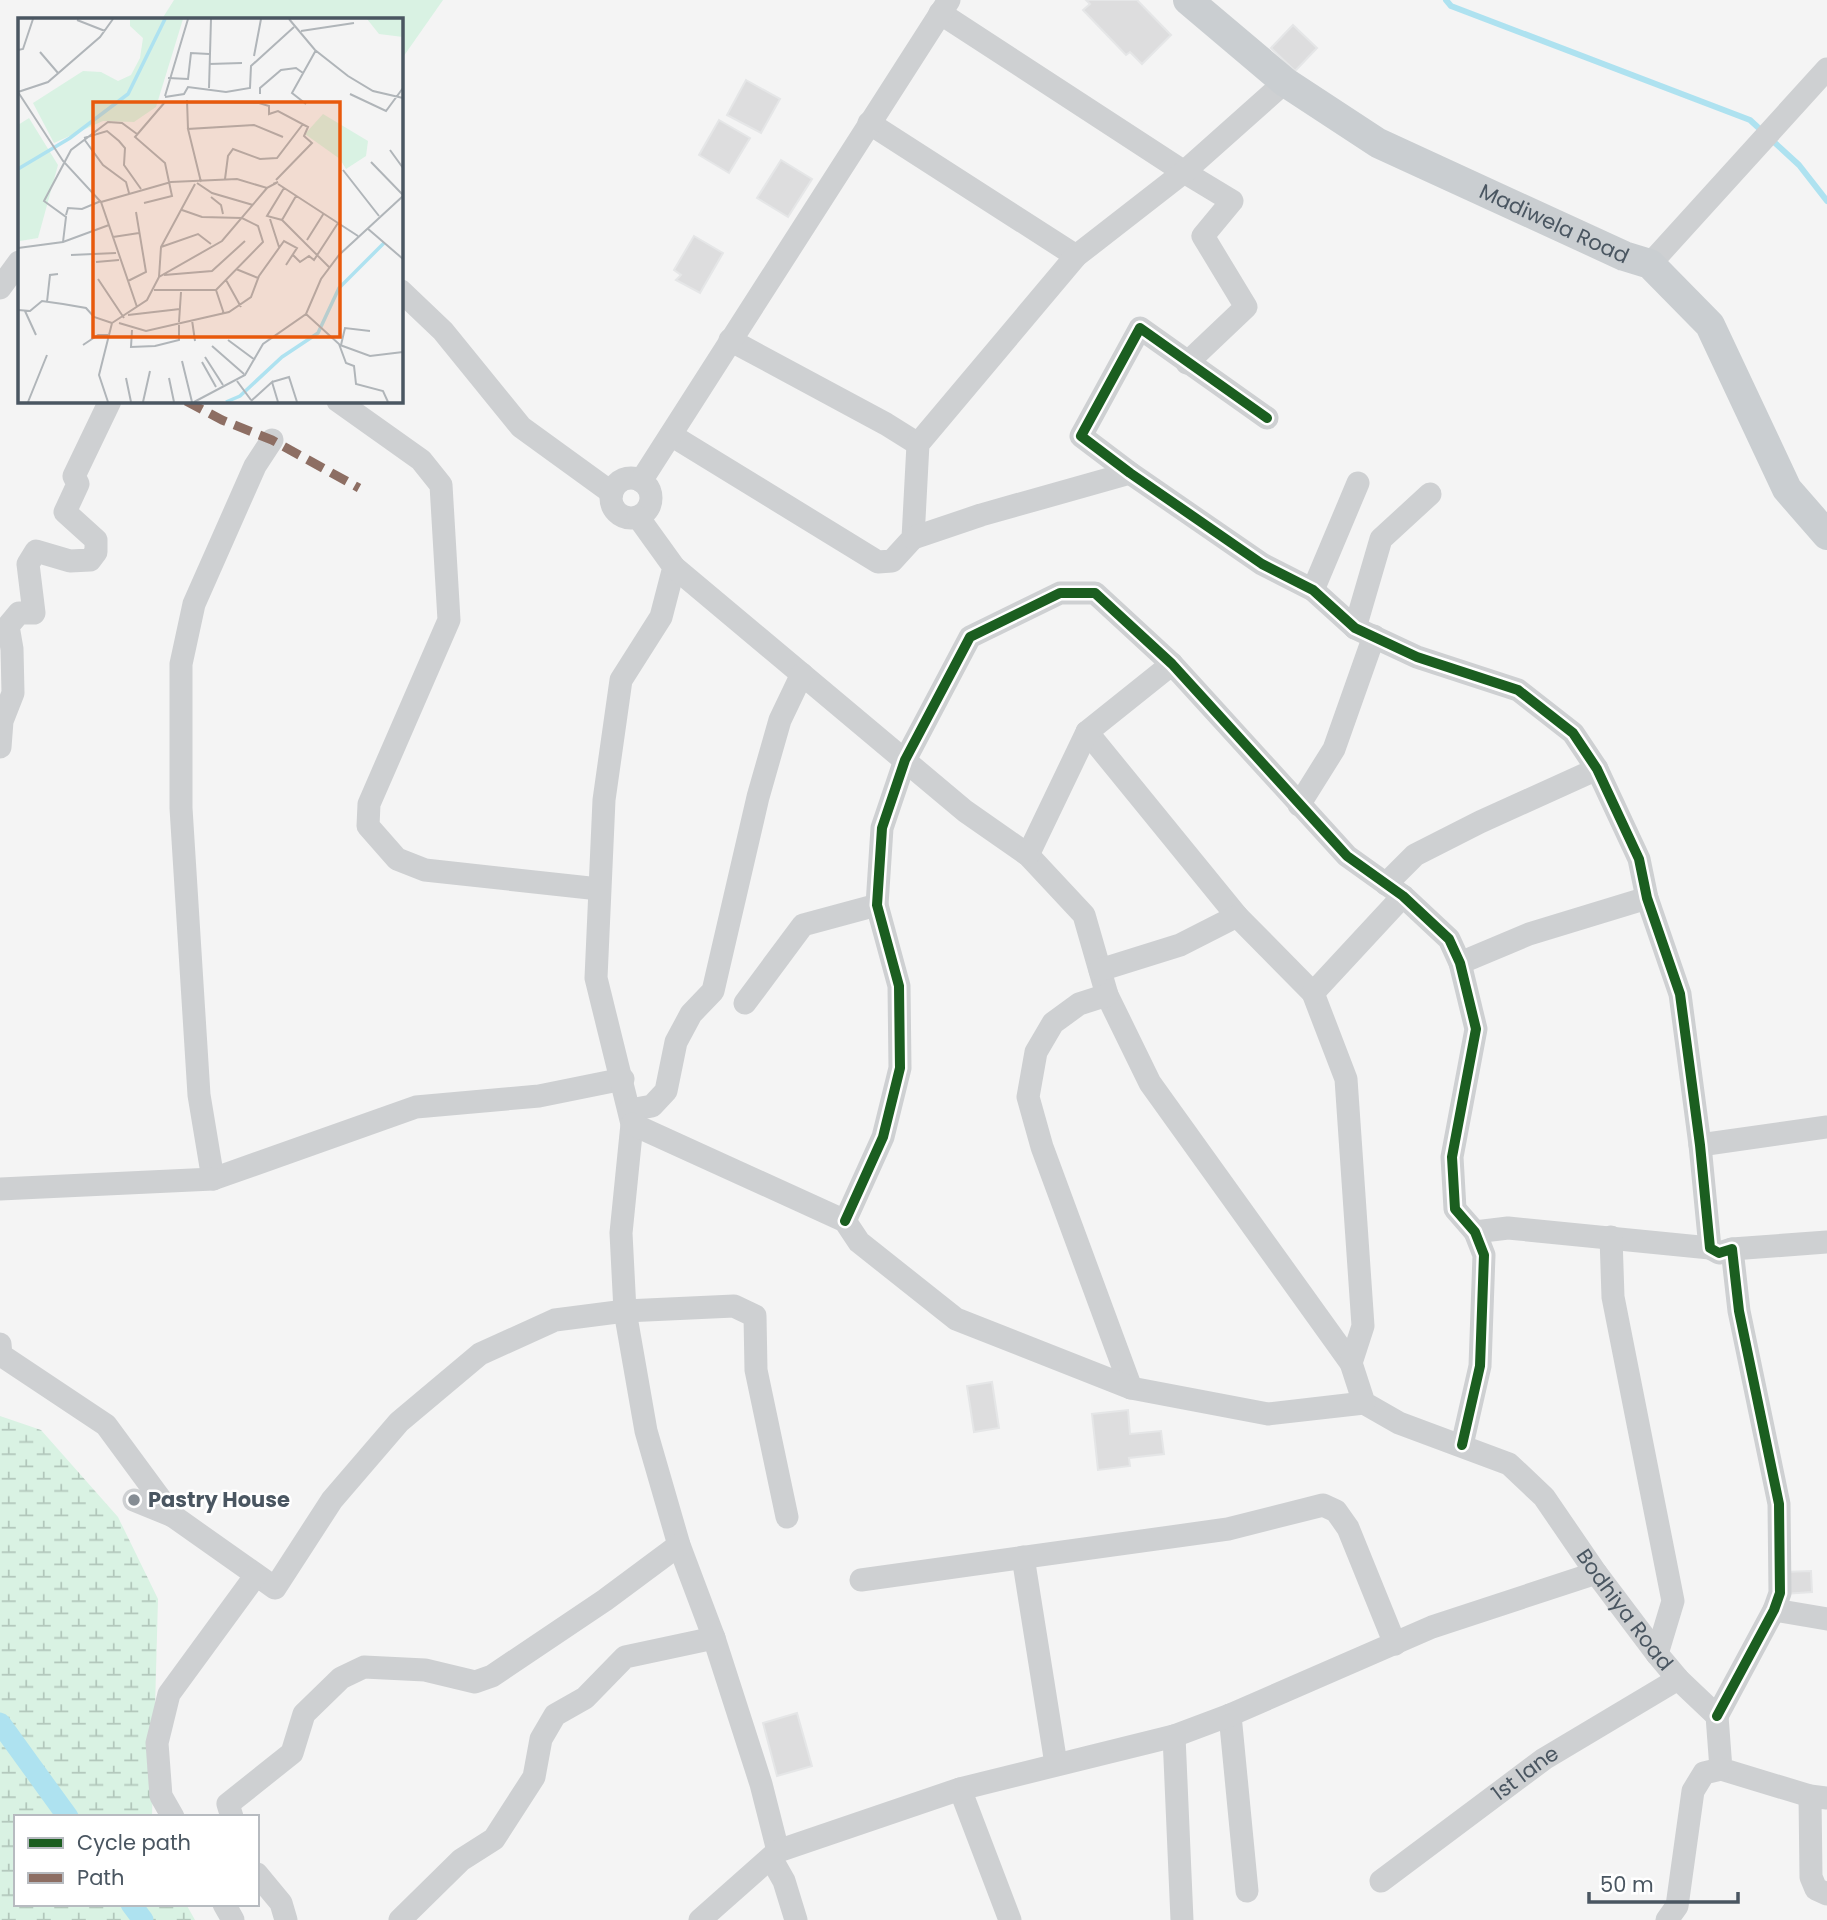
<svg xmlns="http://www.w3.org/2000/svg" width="1827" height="1920" font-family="Poppins,sans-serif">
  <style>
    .wetland { fill: url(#wetland-marsh) }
    .green { fill: #d9f2e3 }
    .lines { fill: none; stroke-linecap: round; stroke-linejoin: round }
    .stream { stroke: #aee2f0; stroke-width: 6 }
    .canal { stroke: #aee2f0; stroke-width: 21 }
    .building { fill: #ddddde; stroke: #e5e6e7; stroke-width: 2 }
    .minor { stroke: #ced0d2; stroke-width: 23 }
    .major { stroke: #caced1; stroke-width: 30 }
    .quiet { stroke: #8d6e63; stroke-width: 9; stroke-dasharray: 18 9; stroke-linecap: butt }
    .cycleway-casing { stroke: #fff; stroke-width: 15 }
    .cycleway { stroke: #1b5e20; stroke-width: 10 }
    .poi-dot { fill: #868d94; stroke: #fff; stroke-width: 2.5 }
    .labels { text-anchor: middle; stroke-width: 5; stroke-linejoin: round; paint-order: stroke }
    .street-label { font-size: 21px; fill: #4a5661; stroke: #fff }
    .poi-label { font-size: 21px; font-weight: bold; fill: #4a5661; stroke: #fff; text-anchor: start }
    .inset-river { fill: none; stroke: #aee2f0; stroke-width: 3.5 }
    .inset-road { fill: none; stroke: #b0b5b9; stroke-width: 2 }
    .view { fill: #e8590c; fill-opacity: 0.15; stroke: #e8590c; stroke-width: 3.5 }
    .inset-edge { fill: none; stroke: #4a5661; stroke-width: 3.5 }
  </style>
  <defs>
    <pattern id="wetland-marsh" width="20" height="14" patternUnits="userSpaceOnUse" patternTransform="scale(1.75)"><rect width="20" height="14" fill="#d9f2e3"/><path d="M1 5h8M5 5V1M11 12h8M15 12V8" fill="none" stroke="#b2c7bb"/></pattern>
  </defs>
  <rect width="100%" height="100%" fill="#f4f4f4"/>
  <path class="wetland" d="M0,1416L41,1430L118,1517L158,1599L152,1817H16V1904H186L195,1920H0Z"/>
  <path class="green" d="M174,0H443L401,60V19H162Z"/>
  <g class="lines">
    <path class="stream" d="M1446,0L1451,6L1750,120L1799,165L1827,201"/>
    <path class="canal" d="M0,1723L68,1817
      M131,1904L143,1920"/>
  </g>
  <path class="building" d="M1086,0H1137L1171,35L1142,64L1130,52L1126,55L1083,10L1090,4Z
    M1293,25L1317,48L1295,71L1271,48Z
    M746,80L780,99L761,133L727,115Z
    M719,120L750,138L729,173L699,155Z
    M781,160L812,179L788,217L757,198Z
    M694,236L723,253L700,293L676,280L681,275L674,270Z
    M992,1382L999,1428L974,1432L967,1386Z
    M1128,1410L1130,1434L1161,1431L1164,1454L1129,1458L1130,1466L1098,1470L1092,1414Z
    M1811,1571L1812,1592L1784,1594L1783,1572Z
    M797,1713L812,1766L777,1776L763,1723Z"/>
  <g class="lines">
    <g class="minor">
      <path d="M940,13L1184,172L1232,201L1203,236L1246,307L1187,363"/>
      <path d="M869,123L1076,256"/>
      <path d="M1650,264L1827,69"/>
      <path d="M0,288L19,262"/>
      <path d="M401,291L443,331L521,427L612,493"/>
      <path d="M730,340L886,424L918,444"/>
      <path d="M338,401L421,460L441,485L449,620L369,804L368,826L397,859L425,870L599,889"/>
      <path d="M1267,418L1140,328L1081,436L1130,473L1262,564L1313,590L1355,628L1417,657L1518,690L1573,733L1597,769L1639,859L1647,898L1680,994L1700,1145L1710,1248L1719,1253L1732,1249L1739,1311L1779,1504L1780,1593L1774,1610L1717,1716"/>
      <path d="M671,435L878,562L892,561L913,538L918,444L1076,256L1184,172L1285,82"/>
      <path d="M272,440L255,466L194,604L181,664V808L199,1095L213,1179L416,1107L539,1096L623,1079"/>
      <circle cx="631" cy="498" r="20"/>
      <path d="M641,481L949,0"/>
      <path d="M638,517L674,567L661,617L621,680L604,800L596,978L632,1124L621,1233L625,1311L646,1431L679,1545L714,1638L761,1784L778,1851"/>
      <path d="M913,538L981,515L1130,473"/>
      <path id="s1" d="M674,567L965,811L1028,855L1084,915L1107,995L1150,1083L1351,1363L1364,1403L1399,1423L1509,1464L1544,1497L1596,1573L1657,1654L1678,1679L1717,1716L1721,1769L1810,1796L1827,1798"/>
      <path d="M1313,590L1358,483"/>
      <path d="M1355,628L1381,539L1430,494"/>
      <path d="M1087,732L1237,916L1313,993L1346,1079L1363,1326L1351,1363"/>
      <path d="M0,747L2,721L13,693L12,649L8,626L19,613H34L28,564L36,551L70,561L90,560L96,552V540L65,512L78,484L74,476L110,401"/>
      <path d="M1299,805L1334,749L1374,636"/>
      <path d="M1028,855L1087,732L1172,664"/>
      <path d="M1386,884L1415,855L1480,822L1597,769"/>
      <path d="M1460,963L1529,934L1647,898"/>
      <path d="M1100,970L1180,945L1237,916"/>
      <path d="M1313,993L1403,896"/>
      <path d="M1107,995L1079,1004L1053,1023L1036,1052L1028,1097L1042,1147L1131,1388"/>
      <path d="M745,1003L803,925L877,905"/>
      <path d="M630,1110L652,1106L666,1091L676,1042L691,1014L713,991L758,797L780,720L802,674"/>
      <path d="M632,1124L845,1221L859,1242L956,1319L1131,1388L1268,1414L1364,1403"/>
      <path d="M1700,1145L1827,1127"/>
      <path d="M0,1189L213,1179"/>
      <path d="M845,1221L883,1137L900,1068L899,986L877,905L882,828L905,760L970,637L1060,593H1095L1172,664L1347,856L1403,896L1449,939L1460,963L1476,1029L1452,1157L1455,1209L1475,1232L1484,1255L1480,1366L1462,1445"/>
      <path d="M1475,1232L1508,1228L1710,1248"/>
      <path d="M1611,1237L1613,1297L1673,1601L1657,1654"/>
      <path d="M1732,1249L1827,1242"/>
      <path d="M0,1344L1,1355L106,1425L173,1516L275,1588L332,1500L399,1422L480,1354L555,1320L625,1311L734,1306L755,1316L756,1370L787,1517"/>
      <path d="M134,1500L173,1516"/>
      <path d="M1023,1557L1056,1764"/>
      <path d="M861,1580L1228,1529L1323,1505L1336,1511L1348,1528L1395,1644"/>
      <path d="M1774,1610L1827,1619"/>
      <path d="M1230,1715L1247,1891"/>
      <path d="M1174,1736L1182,1920"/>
      <path d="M960,1789L1010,1920"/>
      <path d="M1810,1796L1811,1877L1816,1889L1827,1894"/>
      <path d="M173,1817L161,1796L157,1743L169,1694L256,1575"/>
      <path d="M232,1817L228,1804L292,1753L304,1714L341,1678L364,1667L425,1670L475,1682L492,1676L605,1600L679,1545"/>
      <path d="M771,1858L784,1881L796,1920"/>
      <path d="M257,1874L281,1903L286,1920"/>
      <path id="s2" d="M1381,1881L1544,1759L1678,1679"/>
      <path d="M224,1904L233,1920"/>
      <path d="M400,1920L461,1860L494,1839L534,1777L541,1739L555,1715L585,1698L625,1657L714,1638"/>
      <path d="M700,1920L778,1851L960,1789L1174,1736L1230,1715L1432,1627L1596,1573"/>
      <path d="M1667,1920L1677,1906L1693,1791L1704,1773L1721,1769"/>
    </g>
    <path class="major" id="s3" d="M1188,0L1285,82L1378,143L1624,256L1650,264L1710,325L1787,489L1827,535"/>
    <path class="quiet" d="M186,401L222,420L272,440L359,488"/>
    <g class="cycleway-casing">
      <path id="cycleway" d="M1267,418L1140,328L1081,436L1130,473L1262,564L1313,590L1355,628L1417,657L1518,690L1573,733L1597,769L1639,859L1647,898L1680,994L1700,1145L1710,1248L1719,1253L1732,1249L1739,1311L1779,1504L1780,1593L1774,1610L1717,1716
        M845,1221L883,1137L900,1068L899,986L877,905L882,828L905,760L970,637L1060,593H1095L1172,664L1347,856L1403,896L1449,939L1460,963L1476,1029L1452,1157L1455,1209L1475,1232L1484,1255L1480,1366L1462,1445"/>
    </g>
    <use href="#cycleway" class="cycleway"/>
  </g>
  <circle class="poi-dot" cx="134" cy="1500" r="7"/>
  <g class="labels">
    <g class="street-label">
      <text dy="7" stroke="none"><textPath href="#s3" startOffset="432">Madiwela Road</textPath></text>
      <text dy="7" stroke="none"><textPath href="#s1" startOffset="1451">Bodhiya Road</textPath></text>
      <text dy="7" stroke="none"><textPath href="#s2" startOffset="180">1st lane</textPath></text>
    </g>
    <g class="poi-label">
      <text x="148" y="1507">Pastry House</text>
    </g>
  </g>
  <g transform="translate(18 18)">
    <rect width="385" height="385" fill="#f4f4f4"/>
    <path d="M112,1H165L138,89L116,104L85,103L36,125L15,85L65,53L83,54L100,63L113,57L122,40L125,20L112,8ZM349,1H385V19L361,16ZM11,100L40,147L20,220L2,223L0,107Z" fill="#d9f2e3"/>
    <path d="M305,96L350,123L348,138L328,151L322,141L287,116Z" fill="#d9f2e3"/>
    <path class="inset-river" d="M0,151L52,120L110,76L147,1M208,384L222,378L264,339L300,315L321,270L366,225"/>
    <path class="inset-road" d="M271,1L297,32L330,58L355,73L385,80M59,2L87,13M283,13L336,5M0,32L5,31L15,1M22,34L40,55M236,38L243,1M191,46L224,45M150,60L170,61L173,35L191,36M191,70L193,1M0,74L45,143L83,184L119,289M0,74L30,64L82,19L95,1M242,76V70L263,52L278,50L285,55M332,76L368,93L385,70M147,78L170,1M147,79L166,76L170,69L208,74L232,70L233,48L276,9M169,82L170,111M147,84L241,85L251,88V96L260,93L290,109L286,118L294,125L258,162M288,86L274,75L298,32M66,120L89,113L101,123L107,130L106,147L123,171M66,121L85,147L108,164L111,175M372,132L385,150M353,144L385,177M325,152L361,198M207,161L210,138L215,131L242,141L259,140L285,106M183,164L170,111L236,107L265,119M179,165L194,175L235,187M260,166L340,218M266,170L249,198L264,202L311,249M193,179L203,187L205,196M83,184L153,164L219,161L249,170L260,164L255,166M126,185L154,178L147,145L117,119L147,84M48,197L50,190L64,191L83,183M252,201L261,229M264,202L278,178M349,210L385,241M95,219L121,215M289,222L306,195M45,224L48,199L26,183L53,132L90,104L104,105L119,116M143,229L180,216L193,226M0,230L45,224L91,207M53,237L98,235M275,237L282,244L291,238L296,242L320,205M78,244L101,242M218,251L240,260M146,257L194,253L227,223M141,259L143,229L177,166M80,261L106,300M208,262L223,289M110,263L128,254L118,194M136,272H198L245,224L240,208L224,200L184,199L164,192M198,272L206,296M29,284L32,257L40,256M0,292L12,293L24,283L45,286L68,290L76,299L94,305M7,293L18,317M288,296L321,326L328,345L336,348L338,366L365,373L370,384M110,297L162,291M174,302L177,323M161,304L163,274M101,305L128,313L211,294L233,279L241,258L266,223L279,230L268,247M114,312L113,329L137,328L161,322V307M210,322L237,342M65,327L80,317H90M322,327L352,338L385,334M323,327L327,310L352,313M194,328L226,356M187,339L205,367M164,343L174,384M184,344L198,369M108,360L113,384M151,360L156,384M219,363L233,382M254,364L271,359L279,384M233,383L254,364L260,384M10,384L29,337M90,384L81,357L94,305L129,282L141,259L204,223L249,170M125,384L132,353M176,384L227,357L245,326L288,296L303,261L321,237L385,178"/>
    <path class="view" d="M75,84H322V319H75Z"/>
    <rect width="385" height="385" class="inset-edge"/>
  </g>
  <rect x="14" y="1815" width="245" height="91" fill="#ffffff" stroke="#b7bbc0" stroke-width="2"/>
  <rect x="28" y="1838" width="35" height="10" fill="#1b5e20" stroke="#b7bbc0" stroke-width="2"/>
  <text x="77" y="1850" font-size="21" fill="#4a5661">Cycle path</text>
  <rect x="28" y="1873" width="35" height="10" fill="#8d6e63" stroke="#b7bbc0" stroke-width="2"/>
  <text x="77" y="1885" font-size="21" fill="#4a5661">Path</text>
  <path d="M1589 1892v10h149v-10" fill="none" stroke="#4a5661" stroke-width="3.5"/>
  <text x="1600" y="1892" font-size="21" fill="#4a5661" stroke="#ffffff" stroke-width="5" paint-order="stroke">50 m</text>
</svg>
